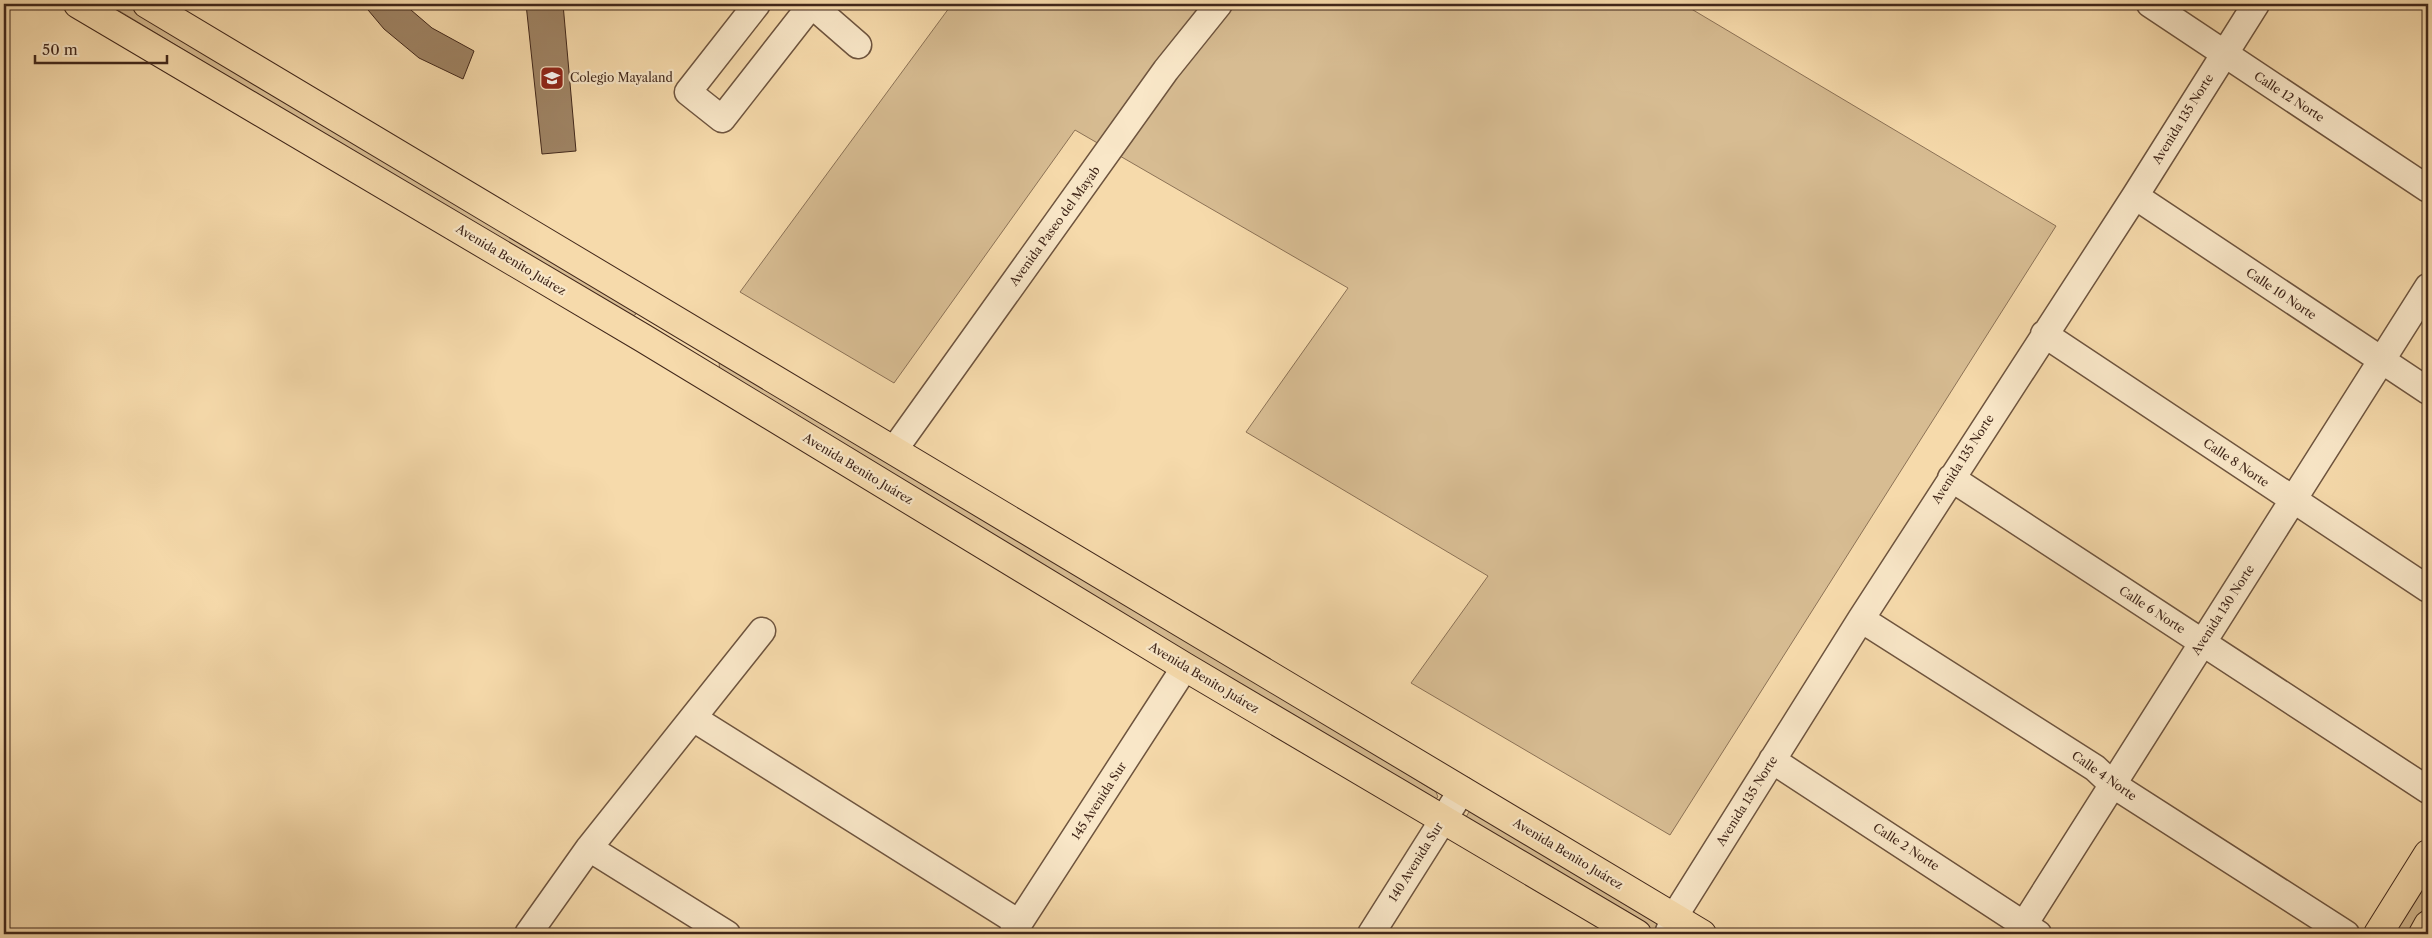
<svg xmlns="http://www.w3.org/2000/svg" width="2432" height="938" font-family="'Libre Caslon Text',serif">
  <style>
    .green { fill: #d7bc92; stroke: #8c7256 }
    .building { fill: #9f8465; stroke: #41271a }
    .lines { fill: none; stroke-linecap: round; stroke-linejoin: round }
    .minor-casing { stroke: #6e543e; stroke-width: 29 }
    .major-casing { stroke: #41271a; stroke-width: 30 }
    .minor { stroke: #f9e7c8; stroke-width: 26 }
    .major { stroke: #f6daab; stroke-width: 28 }
    .labels { text-anchor: middle; stroke-width: 4.5; stroke-linejoin: round; paint-order: stroke }
    .poi-label { font-size: 12px; fill: #41271a; stroke: #f9e7c8; text-anchor: start }
    .street-label { font-size: 12px; fill: #41271a; stroke: #f9e7c8 }
  </style>
  <rect width="100%" height="100%" fill="#f6daab"/>
  <filter id="stains"><feTurbulence type="fractalNoise" baseFrequency=".004" numOctaves="4"/><feColorMatrix values="0 0 0 0 .2 0 0 0 0 .09 0 0 0 0 .02 0 0 0 .5 -.17"/></filter>
  <radialGradient id="worn" r=".72"><stop offset=".6" stop-color="#630" stop-opacity="0"/><stop offset="1" stop-color="#630" stop-opacity=".3"/></radialGradient>
  <path class="green" d="M108,4H129L635,309L636,314L629,319Z
    M952,4H1683L2056,226L1670,835L1411,683L1488,576L1246,432L1348,288L1075,130L894,383L740,292Z
    M719,362L727,363L1086,577L1436,792L1438,797L1434,800L720,373Z
    M1475,809L1658,923L1654,931L1639,928L1466,817L1469,812Z
    M2428,878V902L2407,934H2392Z"/>
  <path class="building" d="M363,4H404L432,28L474,51L463,79L419,58L384,29Z
    M526,4H563L576,151L542,154Z"/>
  <g class="lines">
    <g class="minor-casing">
      <path id="minor" d="M757,4L688,92L722,119L812,4
        M2150,4L2428,189
        M812,5L858,45
        M2135,196L2428,391
        M2044,334L2428,589
        M894,450L1166,70L1219,4
        M1951,478L2428,790
        M1861,619L2095,768L2112,784L2346,934
        M693,718L1019,923
        M1772,760L2038,934
        M589,848L727,934
        M528,934L589,848L762,631
        M1012,934L1185,667
        M1371,934L1462,790
        M1668,934L1674,917L1861,619L2135,196L2256,4
        M2018,934L2428,287"/>
    </g>
    <g class="major-casing">
      <path id="major" d="M78,4L643,338L1185,667L1637,934
        M147,4L1702,934
        M2378,934L2428,854
        M2423,934L2428,925"/>
    </g>
    <use href="#minor" class="minor"/>
    <use href="#major" class="major"/>
  </g>
  <defs>
    <g id="school-square" transform="scale(1.25)"><rect x="-9" y="-9" width="18" height="18" rx="4" fill="#8f2418" stroke="#f9e7c8"/><path d="M0-5L7-2L0 1L-7-2ZM-4 1L0 2.5L4 1V4Q0 6-4 4Z" fill="#fff"/></g>
  </defs>
  <g fill-rule="evenodd">
    <use href="#school-square" x="552" y="78"/>
  </g>
  <g class="labels">
    <g class="poi-label">
      <text x="570" y="82">Colegio Mayaland</text>
    </g>
    <g class="street-label">
      <text transform="translate(2289 97) rotate(33)" y="4">Calle 12 Norte</text>
      <text transform="translate(2183 119) rotate(-58)" y="4">Avenida 135 Norte</text>
      <text transform="translate(1055 226) rotate(-54)" y="4">Avenida Paseo del Mayab</text>
      <text transform="translate(511 260) rotate(31)" y="4">Avenida Benito Juárez</text>
      <text transform="translate(2281 294) rotate(34)" y="4">Calle 10 Norte</text>
      <text transform="translate(1963 459) rotate(-57)" y="4">Avenida 135 Norte</text>
      <text transform="translate(2236 463) rotate(34)" y="4">Calle 8 Norte</text>
      <text transform="translate(858 469) rotate(31)" y="4">Avenida Benito Juárez</text>
      <text transform="translate(2152 610) rotate(33)" y="4">Calle 6 Norte</text>
      <text transform="translate(2223 610) rotate(-57)" y="4">Avenida 130 Norte</text>
      <text transform="translate(1204 678) rotate(31)" y="4">Avenida Benito Juárez</text>
      <text transform="translate(2104 776) rotate(35)" y="4">Calle 4 Norte</text>
      <text transform="translate(1099 801) rotate(-57)" y="4">145 Avenida Sur</text>
      <text transform="translate(1747 801) rotate(-58)" y="4">Avenida 135 Norte</text>
      <text transform="translate(1906 847) rotate(33)" y="4">Calle 2 Norte</text>
      <text transform="translate(1568 854) rotate(31)" y="4">Avenida Benito Juárez</text>
      <text transform="translate(1416 862) rotate(-58)" y="4">140 Avenida Sur</text>
    </g>
  </g>
  <rect width="2432" height="938" fill="none" stroke="#f6daab" stroke-width="20"/>
  <rect x="5" y="5" width="2422" height="928" fill="none" stroke="#41271a" stroke-width="2.5"/>
  <rect x="10" y="10" width="2412" height="918" fill="none" stroke="#41271a"/>
  <path d="M35 55v8h132v-8" fill="none" stroke="#41271a" stroke-width="2.5"/>
  <text x="42" y="55" font-size="15" fill="#41271a" stroke="#f9e7c8" stroke-width="4" paint-order="stroke">50 m</text>
  <rect width="100%" height="100%" filter="url(#stains)"/>
  <rect width="100%" height="100%" fill="url(#worn)"/>
</svg>
